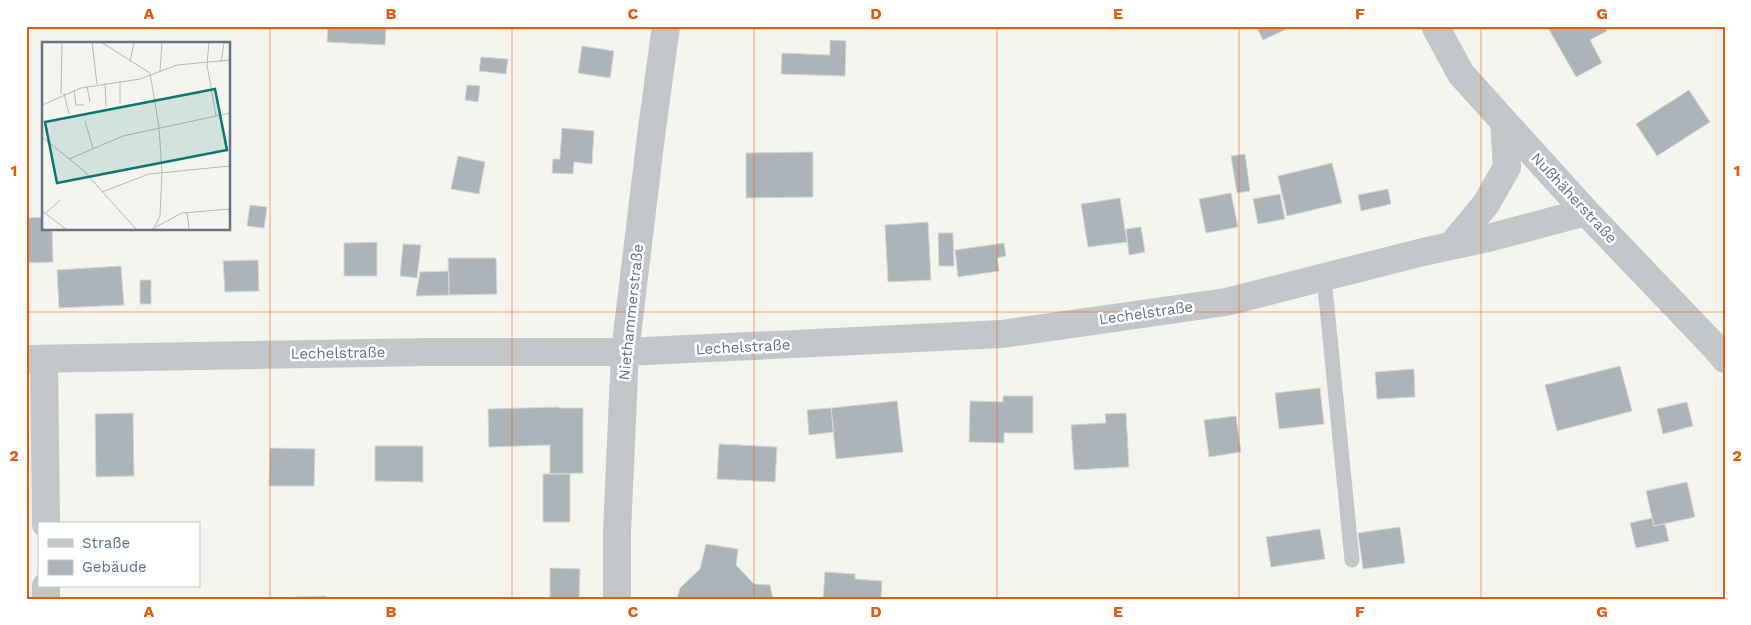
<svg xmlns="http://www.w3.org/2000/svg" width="1751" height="625" font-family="'Work Sans',sans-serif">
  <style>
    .building { fill: #acb3b9; stroke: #d6d6d3 }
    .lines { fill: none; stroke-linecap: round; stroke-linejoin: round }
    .service { stroke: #c2c6c9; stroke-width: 15 }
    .minor { stroke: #c2c6c9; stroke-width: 28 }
    .grid { fill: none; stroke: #e8590c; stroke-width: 1; stroke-opacity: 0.55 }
    .labels { text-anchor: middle; stroke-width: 5; stroke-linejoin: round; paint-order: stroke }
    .street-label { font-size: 15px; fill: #627384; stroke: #fff }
    .inset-road { fill: none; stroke: #b1b9be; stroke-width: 1 }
    .view { fill: #0f766e; fill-opacity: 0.15; stroke: #0f766e; stroke-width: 2.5 }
    .inset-edge { fill: none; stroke: #627384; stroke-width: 2.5 }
    .neatline { fill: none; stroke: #e8590c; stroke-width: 2 }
    .grid-label { font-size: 16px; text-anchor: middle; font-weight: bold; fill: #e8590c }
  </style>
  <rect width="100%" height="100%" fill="#f5f5f0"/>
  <path class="building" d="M328,26H386L385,45L327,42Z
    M1256,26H1293L1263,40Z
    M1547,26H1604L1607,31L1590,40L1602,63L1576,77Z
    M830,40L846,41L845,76L781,74L782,53L830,55Z
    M582,46L614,51L610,78L578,73Z
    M481,57L508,59L506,74L479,71Z
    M467,85L480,86L478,102L465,100Z
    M1689,90L1710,122L1657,156L1636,124Z
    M562,128L594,131L592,164L574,162L573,174L552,173L553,159H560Z
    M813,152V197L746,198V153Z
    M1245,154L1250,191L1237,193L1231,156Z
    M458,156L485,162L479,194L451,189Z
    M1332,163L1342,203L1287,216L1278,176Z
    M1388,189L1391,204L1361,211L1358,195Z
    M1231,193L1238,227L1206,233L1199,199Z
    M1280,194L1285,219L1258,224L1253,199Z
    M1120,198L1127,242L1088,247L1081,204Z
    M250,205L267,207L264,228L247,226Z
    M44,217V229H52L53,262L26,263V218Z
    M928,222L931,280L888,282L885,225Z
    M1141,227L1145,252L1129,255L1126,229Z
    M938,233H953L954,266H939Z
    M377,242V276H344V243Z
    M1004,243L1006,256L997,258L999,271L958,277L955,250Z
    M403,244L421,245L417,278L400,276Z
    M448,258H496L497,294L449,295Z
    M258,260L259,291L225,292L223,261Z
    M121,266L124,305L59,308L57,270Z
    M449,271V295L416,296L420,272Z
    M140,280H151V304H140Z
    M1620,366L1632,411L1557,431L1545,385Z
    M1414,369L1415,397L1377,399L1375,372Z
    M1320,388L1324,424L1279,429L1275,393Z
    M1003,396H1033V433H1004V443L969,442L970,401L1003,402Z
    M897,401L903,452L836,459L831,408Z
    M1687,402L1693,426L1663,434L1657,409Z
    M559,407V408H583V473L550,474V445L489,447L488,409Z
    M831,408L834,432L809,435L807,410Z
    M133,413L134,476L96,477L95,414Z
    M1126,413L1129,467L1074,470L1071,425L1106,423L1105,414Z
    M1236,416L1241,452L1209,457L1204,420Z
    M719,444L777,447L775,482L717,479Z
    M375,446H423V482L375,481Z
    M270,448L315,449L314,486H269Z
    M543,474H570V522H543Z
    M1687,482L1695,517L1654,526L1646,491Z
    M1652,518L1654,526L1665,524L1669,541L1636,548L1630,523Z
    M1400,527L1405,563L1363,569L1358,533Z
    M1320,529L1325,559L1271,567L1266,537Z
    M706,544L738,549L736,565L754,584L770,585L773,599H677L680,588L700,569Z
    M550,568L580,569L579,599H550Z
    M825,572L855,574V579L882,581L881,599L823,598Z
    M326,596V599H295V597Z"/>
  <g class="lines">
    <path class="service" d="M1324,277L1352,560"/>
    <path class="minor" d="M1435,26L1461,74L1586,212L1714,346L1725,359
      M1451,246L1486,204L1507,167L1504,122
      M26,359L427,352H625L1002,334L1226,302L1423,252L1488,238L1586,212
      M44,360L46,524
      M46,586V599
      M617,599V532L625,352L651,136L666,26"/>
  </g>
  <path class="grid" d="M270,26V599M512,26V599M754,26V599M997,26V599M1239,26V599M1481,26V599M26,312H1725"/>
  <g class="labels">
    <g class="street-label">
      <text transform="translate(1574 198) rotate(47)" y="5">Nußhäherstraße</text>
      <text transform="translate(631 312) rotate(-84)" y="5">Niethammerstraße</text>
      <text transform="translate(1146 313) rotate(-8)" y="5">Lechelstraße</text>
      <text transform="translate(743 347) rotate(-3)" y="5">Lechelstraße</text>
      <text transform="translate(338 353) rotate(-1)" y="5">Lechelstraße</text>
    </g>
  </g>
  <g transform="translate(42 42)">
    <rect width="188" height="188" fill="#f5f5f0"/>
    <path class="inset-road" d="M50,0L55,42M59,0L108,31M167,0L165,23L174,74M88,20L92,0M179,20L182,1M118,29L120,0M108,31L117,85L120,131L118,174L113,184M78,39V61M63,41L64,64M45,44L48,60M32,48L34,63H42M22,51L27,72M19,52L20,0M0,63L39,46L98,37L135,23L188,18M43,79L51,106M0,95L41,128L94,187M27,117L81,94L188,71M60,150L107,132L188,124M0,169L24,187M145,170L147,187M3,172L18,158M110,187L140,171L188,167"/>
    <path class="view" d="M173,47L185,108L15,141L3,80Z"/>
    <rect width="188" height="188" class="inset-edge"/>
  </g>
  <rect width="1751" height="625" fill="none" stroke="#ffffff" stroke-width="55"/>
  <rect x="38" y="522" width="162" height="65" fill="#ffffff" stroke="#c0c7ce"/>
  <rect x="48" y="539" width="25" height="8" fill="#c2c6c9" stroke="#c0c7ce"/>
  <text x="82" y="548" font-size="15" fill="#627384">Straße</text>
  <rect x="48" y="560" width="25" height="15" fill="#acb3b9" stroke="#c0c7ce"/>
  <text x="82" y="572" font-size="15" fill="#627384">Gebäude</text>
  <rect x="28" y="28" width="1696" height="570" class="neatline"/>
  <g class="grid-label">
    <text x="149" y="19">A</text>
    <text x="391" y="19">B</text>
    <text x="633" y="19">C</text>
    <text x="876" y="19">D</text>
    <text x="1118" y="19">E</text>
    <text x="1360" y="19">F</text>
    <text x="1602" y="19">G</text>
    <text x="14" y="176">1</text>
    <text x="1737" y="176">1</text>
    <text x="14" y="461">2</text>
    <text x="1737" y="461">2</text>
    <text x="149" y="617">A</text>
    <text x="391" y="617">B</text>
    <text x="633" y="617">C</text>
    <text x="876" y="617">D</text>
    <text x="1118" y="617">E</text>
    <text x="1360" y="617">F</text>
    <text x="1602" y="617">G</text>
  </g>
</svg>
